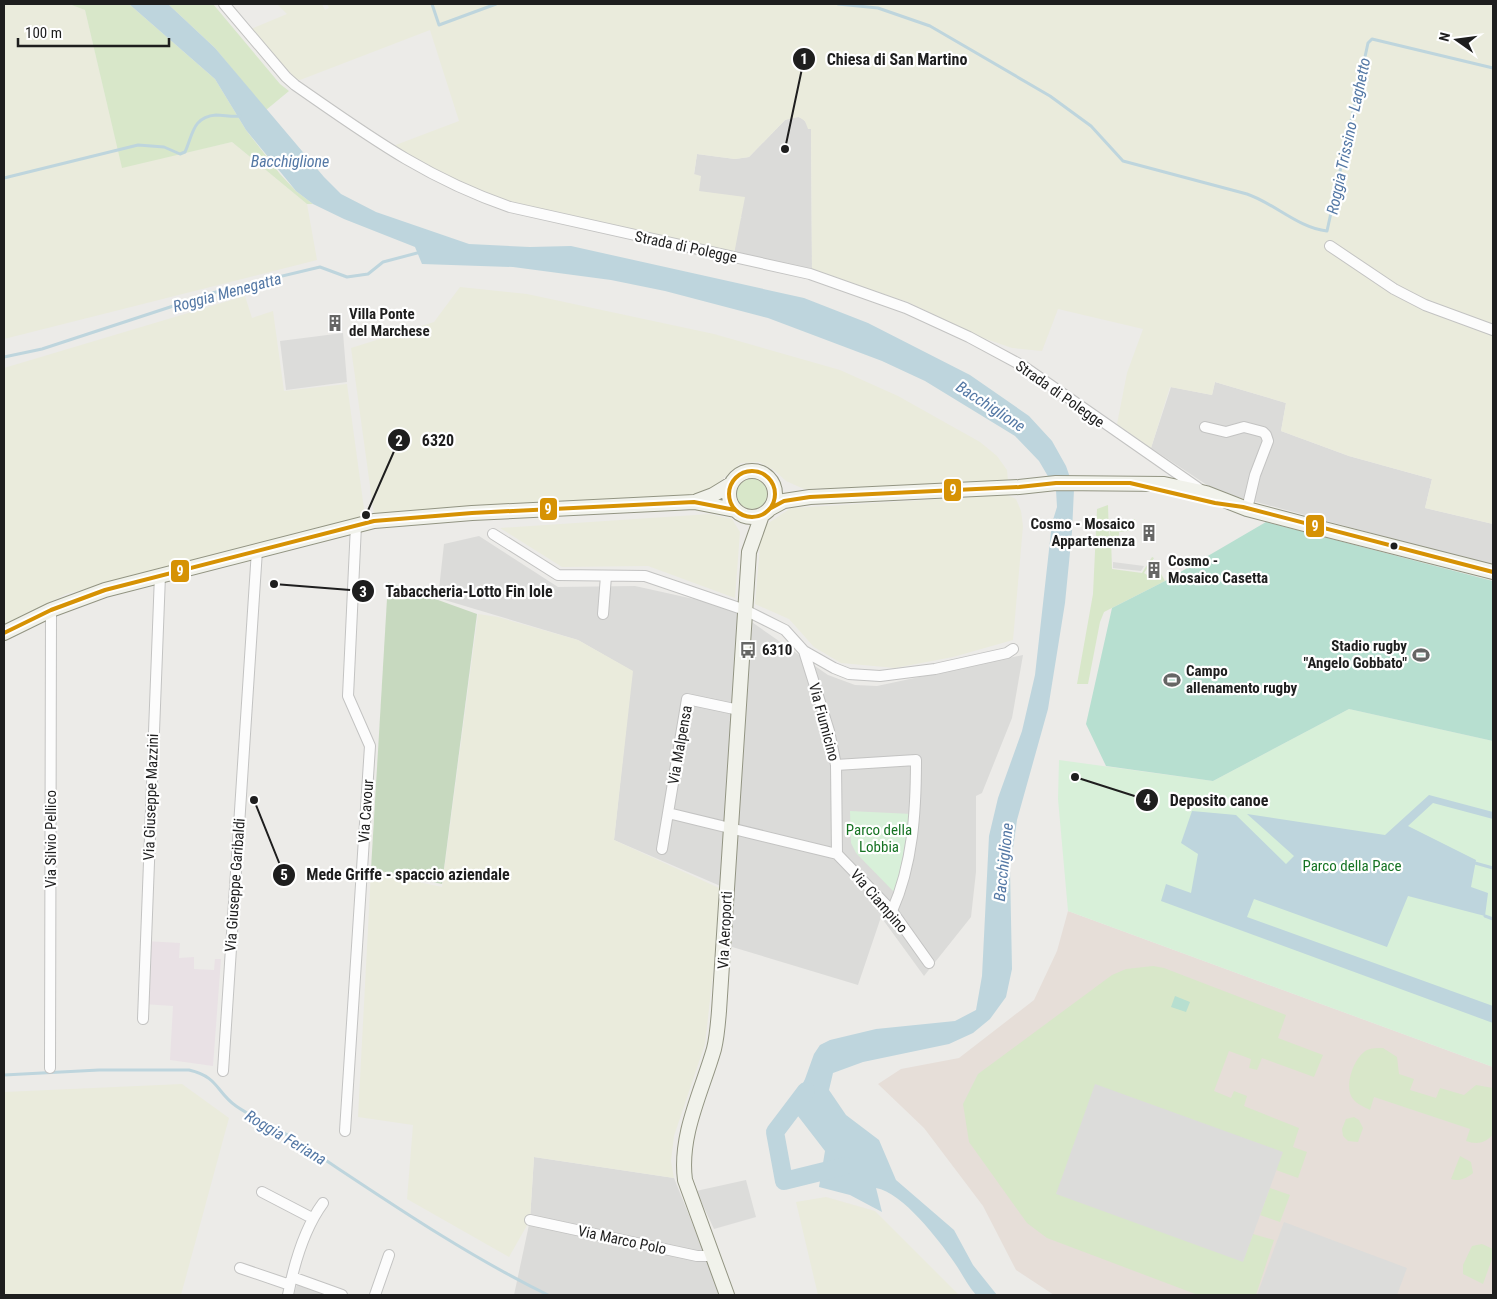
<svg xmlns="http://www.w3.org/2000/svg" width="1497" height="1299" font-family="'Roboto Condensed',sans-serif">
  <style>
    .residential { fill: #dbdbd9 }
    .industrial { fill: #e9e1e5 }
    .military { fill: #e6ded8 }
    .farmland { fill: #eaebdc }
    .grass { fill: #d8e7c9 }
    .forest { fill: #c7d9bf }
    .park { fill: #d8f0d9 }
    .pitch { fill: #b7dfd0 }
    .parking { fill: #dcdcda }
    .water { fill: #bed5dd }
    .lines { fill: none; stroke-linecap: round; stroke-linejoin: round }
    .stream { stroke: #bed5dd; stroke-width: 3 }
    .river { stroke: #bed5dd; stroke-width: 18 }
    .street-casing { stroke: #c3c3c2; stroke-width: 12 }
    .secondary-casing { stroke: #929482; stroke-width: 16 }
    .street { stroke: #fcfcfc; stroke-width: 10 }
    .secondary { stroke: #f1f2eb; stroke-width: 14 }
    .bus-1-casing { stroke: #fff; stroke-width: 8 }
    .bus-1 { stroke: #d69204; stroke-width: 4 }
    .bus-dot { fill: #1e1e1e; stroke: #fff; stroke-width: 2 }
    .labels { text-anchor: middle; stroke-width: 4.5; stroke-linejoin: round; paint-order: stroke }
    .street-label { font-size: 15px; fill: #1e1e1e; stroke: #fff }
    .poi-label { font-size: 15px; font-weight: bold; fill: #1e1e1e; stroke: #fff; text-anchor: start }
    .park-label { font-size: 15px; fill: #167323; stroke: #fff }
    .water-label { font-size: 16px; font-style: italic; fill: #5478a5; stroke: #fff }
    .leader { fill: none; stroke: #1e1e1e; stroke-width: 2 }
    .callout-dot { fill: #1e1e1e; stroke: #fff; stroke-width: 2 }
    .mark-label { font-size: 15px; text-anchor: middle; font-weight: bold; fill: #fff }
    .callout-label { font-size: 16px; text-anchor: middle; font-weight: bold; fill: #1e1e1e; stroke: #fff; stroke-width: 4.5; stroke-linejoin: round; paint-order: stroke }
    .line-badge { stroke: #fff; stroke-width: 2 }
    .badge-label { font-size: 14px; text-anchor: middle; font-weight: bold; fill: #fff }
  </style>
  <rect width="100%" height="100%" fill="#ecebe8"/>
  <path class="residential" d="M796,116L803,119L811,129L812,270L734,254L739,218H742L699,191L694,175L697,154L735,159L749,157L785,120Z
    M1215,382L1286,403L1281,431L1349,456L1432,479L1425,508L1493,524V566L1216,491L1151,448L1171,387L1212,395Z
    M479,536L558,587L635,586L730,607L828,675L855,685L877,686L1023,655L1012,718L982,793L976,796V872L971,917L924,976L881,917L858,985L729,946L732,891L614,840L632,671L578,640L438,598L444,544Z
    M534,1157L674,1178L721,1295H514L530,1220Z
    M297,1284L328,1295H294Z"/>
  <path class="industrial" d="M145,941L180,943L179,958L194,957V969L214,970L215,959H221L213,1066L170,1060L173,1006L143,1004Z"/>
  <path class="military" d="M1068,911L1493,1067V1295H1054L1016,1270L983,1206L924,1128L878,1084L901,1069L959,1058L1034,1000L1057,951Z"/>
  <path class="farmland" d="M4,4H69L85,10L122,167L232,142L307,204L317,260L4,339Z
    M277,4H322L325,10L329,8L327,4H1493V524L1425,508L1432,479L1349,456L1281,431L1286,403L1215,382L1212,395L1170,387L1151,448L1117,424L1127,373L1143,329L1058,309L1042,351L1012,348L980,337L908,302L812,270L811,129H808L805,121L799,117L785,120L749,157L735,159L697,154L694,174L701,176L699,191L745,197L734,254L519,204L471,188L436,172L393,146L459,121L430,30L300,80L296,79L251,29L287,14Z
    M460,287L527,294L714,334L840,370L898,396L980,442L997,456L1007,470L1008,481L804,489L786,481L774,470L759,462L741,463L710,490L689,497L374,515L351,348L434,322Z
    M245,296L252,318L273,311L284,391L347,384L365,516L66,594L4,627V368Z
    M1007,495L1016,499L1021,511L1023,526L1013,640L953,657L895,668L841,663L814,647L789,619L755,604L761,534L767,524L791,508Z
    M710,514L732,519L740,532L735,598L648,566L562,567L500,528Z
    M478,614L498,617L578,640L633,671L614,840L719,888L714,965L705,1044L674,1136L671,1161L674,1178L534,1157L530,1220L509,1257L407,1199L413,1125L358,1117L371,872L442,887Z
    M182,1084L229,1118L181,1295H4V1092Z
    M826,1197L875,1211L959,1295H818L796,1202Z"/>
  <path class="grass" d="M69,4H129L215,79L246,130L280,174L296,191L313,204H307L232,142L122,168L85,10Z
    M168,4H213L280,84L289,91L266,110L215,48Z
    M737 494a15 15 0 1 1 30 0a15 15 0 1 1-30 0Z
    M1108,505L1109,538L1111,522L1135,519L1136,530L1119,532V537L1111,538L1112,569L1142,573L1152,557L1154,558L1144,573L1155,580L1160,572L1165,581L1104,612L1100,622L1088,684H1077L1093,594L1097,509Z
    M1153,966L1164,968L1286,1015L1278,1038L1323,1055L1314,1077L1262,1058L1257,1070L1249,1068L1251,1059L1229,1051L1214,1091L1231,1098L1234,1091L1247,1096L1244,1106L1299,1128L1293,1147L1307,1152L1298,1178L1276,1170L1282,1152L1056,1193L1243,1261L1253,1234L1274,1240L1256,1295H1198L1047,1238L1027,1223L969,1142L963,1104L978,1074L1112,975L1126,969Z
    M1383,1048L1397,1057L1399,1074L1414,1079L1410,1090L1436,1098L1440,1088L1464,1095L1476,1085L1493,1088V1134C1486,1143 1477,1145 1466,1141L1470,1129L1374,1097L1370,1110C1364,1107 1357,1104 1353,1099C1343,1087 1354,1057 1367,1050C1372,1048 1378,1048 1383,1048Z
    M1354,1117L1359,1120L1363,1128L1358,1142L1348,1141L1343,1136L1342,1129L1346,1119Z
    M1460,1156L1471,1162L1473,1173C1467,1178 1459,1182 1451,1179Z
    M1270,1188L1290,1195L1280,1222L1260,1215Z
    M1482,1244L1493,1249V1256L1483,1284L1463,1274V1265L1472,1246Z"/>
  <path class="forest" d="M388,582L477,614L442,884L371,869Z"/>
  <path class="park" d="M1349,709L1493,741V1067L1068,911L1058,799L1059,760L1213,781Z
    M850,811L912,814L895,893L856,853L851,843Z"/>
  <path class="pitch" d="M1266,522L1493,581V741L1349,709L1213,781L1106,766L1086,724L1112,608L1165,581Z
    M1175,996L1190,1002L1186,1012L1171,1007Z"/>
  <path class="parking" d="M343,333L347,382L286,390L280,341Z
    M1113,562L1144,566L1141,571L1113,568Z
    M1095,1084L1283,1152L1243,1262L1056,1194Z
    M746,1180L756,1217L714,1229L696,1191Z
    M1284,1222L1407,1268L1397,1295H1257Z"/>
  <path class="water" d="M129,4H168L215,48L324,177L341,194L376,212L469,244L530,247L571,246L804,298L868,323L970,375L1029,416L1052,441L1066,466L1074,489L1072,532L1065,603L1048,709L1017,820L1010,869L1012,969L1006,997L990,1019L973,1033L949,1044L863,1062L833,1073L829,1090L846,1115L879,1140L896,1180L954,1230L973,1265L997,1295H976C967,1285 962,1273 954,1262C939,1240 902,1192 876,1188L882,1212L850,1195L819,1187L825,1151L791,1107L805,1079L814,1054L820,1045L830,1040L876,1029L955,1021L976,1010L982,976L989,836L998,798L1022,731L1035,675L1052,523L1057,507L1056,490L1039,461L1015,436L925,381L882,361L768,318L665,291L611,280L513,267L422,264L415,247L344,219L313,204L296,191L246,130L215,79Z
    M1429,795L1493,812V819L1433,803L1408,826L1476,860L1471,887L1488,893L1485,916L1408,896L1387,947L1254,899L1247,917L1493,1006V1023L1161,901L1166,884L1191,893L1198,854L1181,843L1192,811L1236,815L1286,864L1294,856L1247,814L1385,835Z"/>
  <g class="lines">
    <path class="stream" d="M432,4L439,25L496,4
      M838,4L878,8L930,26L1050,96L1091,126L1123,161L1247,194C1274,203 1298,228 1327,231L1368,43L1372,39L1493,68
      M4,178L138,145L164,147L180,154L185,152C193,135 192,117 216,115C224,115 232,117 240,116
      M4,357L42,349L219,291L320,267L347,277L368,274L383,262L421,252
      M1475,863L1493,868
      M1485,916L1493,919
      M4,1075L99,1070H189C219,1077 216,1092 236,1106C253,1118 274,1126 292,1138C376,1193 458,1251 548,1295"/>
    <path class="river" d="M806,1091L775,1132L784,1181L845,1166"/>
    <g class="street-casing">
      <path id="street" d="M224,4L286,77L295,85C367,135 425,178 510,207L810,274L906,308L969,337L1023,366L1201,490
        M1330,246L1394,289L1425,305L1493,330
        M1205,427L1226,432L1244,427L1263,432L1266,435L1268,441L1255,475L1247,509
        M493,534L558,575L645,576L745,610L785,630L804,651L834,668L849,674L880,676L935,669L1007,653L1013,649
        M603,614L606,576
        M804,651L829,731L836,765L837,854
        M739,710L687,699L668,813L837,854L892,911L929,963
        M836,765L916,760C916,811 913,864 892,911
        M662,849L668,813
        M143,1019L160,575
        M50,1068L51,610
        M223,1071L257,550
        M345,1131L370,746L348,696L356,525
        M262,1192L312,1218
        M530,1220L697,1256H714
        M240,1268L290,1285
        M292,1277L342,1295
        M288,1295C294,1264 304,1229 323,1203
        M375,1295L389,1255"/>
    </g>
    <g class="secondary-casing">
      <path id="secondary" d="M729 494a23 23 0 1 1 46 0a23 23 0 1 1-46 0Z
        M697,501L713,495L731,484
        M771,508L784,501L810,497L1019,487L1056,483L1164,484L1206,493L1247,509L1312,526L1493,572
        M4,633L51,610L105,590L374,521L472,513L694,502L735,510
        M727,1295L685,1180C679,1135 702,1091 714,1049C717,1037 718,1023 719,1011L749,552L762,515"/>
    </g>
    <use href="#street" class="street"/>
    <use href="#secondary" class="secondary"/>
    <g class="bus-1-casing">
      <path id="bus-1" d="M729 494a23 23 0 1 1 46 0a23 23 0 1 1-46 0Z
        M771,508L784,501L810,497L1019,487L1056,483H1130L1215,503L1243,507L1493,572
        M4,633L51,610L105,590L374,521L472,513L694,502L735,510"/>
    </g>
    <use href="#bus-1" class="bus-1"/>
  </g>
  <defs>
    <g id="building-bare" transform="scale(1.35)"><path d="M-4-6H4V6H1V3H-1V6H-4ZM-2.5-4.3h1.7v1.8h-1.7ZM.8-4.3h1.7v1.8H.8ZM-2.5-1h1.7V.8h-1.7ZM.8-1h1.7V.8H.8Z" fill="#666665" stroke="#fff" stroke-width="2.5" paint-order="stroke"/></g>
    <g id="bus-bare" transform="scale(1.35)"><path d="M-5-6H5V4H4V6H2V4H-2V6H-4V4H-5ZM-3.5-4V0h7V-4ZM-3.5 1.2v1.5H-2V1.2ZM2 1.2v1.5H3.5V1.2Z" fill="#666665" stroke="#fff" stroke-width="2.5" paint-order="stroke"/></g>
    <g id="stadium-bare" transform="scale(1.35)"><path d="M0-5a6.5 5 0 1 0 0 10a6.5 5 0 1 0 0-10ZM-3.5-1.8h7v3.6h-7Z" fill="#666665" stroke="#fff" stroke-width="2.5" paint-order="stroke"/></g>
  </defs>
  <g fill-rule="evenodd">
    <use href="#building-bare" x="335" y="323"/>
    <use href="#building-bare" x="1149" y="533"/>
    <use href="#building-bare" x="1154" y="570"/>
    <use href="#bus-bare" x="748" y="650"/>
    <use href="#stadium-bare" x="1421" y="655"/>
    <use href="#stadium-bare" x="1172" y="680"/>
  </g>
  <circle class="bus-dot" cx="1394" cy="546" r="4.5"/>
  <g class="labels">
    <g class="street-label">
      <text transform="translate(686 247) rotate(12)" y="5">Strada di Polegge</text>
      <text transform="translate(1060 394) rotate(35)" y="5">Strada di Polegge</text>
      <text transform="translate(824 722) rotate(75)" y="5">Via Fiumicino</text>
      <text transform="translate(680 745) rotate(-80)" y="5">Via Malpensa</text>
      <text transform="translate(151 797) rotate(-88)" y="5">Via Giuseppe Mazzini</text>
      <text transform="translate(366 811) rotate(-86)" y="5">Via Cavour</text>
      <text transform="translate(51 839) rotate(-90)" y="5">Via Silvio Pellico</text>
      <text transform="translate(235 885) rotate(-86)" y="5">Via Giuseppe Garibaldi</text>
      <text transform="translate(879 901) rotate(49)" y="5">Via Ciampino</text>
      <text transform="translate(725 930) rotate(-87)" y="5">Via Aeroporti</text>
      <text transform="translate(622 1240) rotate(12)" y="5">Via Marco Polo</text>
    </g>
    <g class="poi-label">
      <text x="349" y="319">Villa Ponte<tspan x="349" dy="17">del Marchese</tspan></text>
      <text x="1135" y="529" text-anchor="end">Cosmo - Mosaico<tspan x="1135" dy="17">Appartenenza</tspan></text>
      <text x="1168" y="566">Cosmo -<tspan x="1168" dy="17">Mosaico Casetta</tspan></text>
      <text x="1407" y="651" text-anchor="end">Stadio rugby<tspan x="1407" dy="17">"Angelo Gobbato"</tspan></text>
      <text x="762" y="655">6310</text>
      <text x="1186" y="676">Campo<tspan x="1186" dy="17">allenamento rugby</tspan></text>
    </g>
    <g class="park-label">
      <text x="879" y="835">Parco della<tspan x="879" dy="17">Lobbia</tspan></text>
      <text x="1352" y="871">Parco della Pace</text>
    </g>
    <g class="water-label">
      <text transform="translate(1348 136) rotate(-78)" y="6">Roggia Trissino - Laghetto</text>
      <text x="290" y="167">Bacchiglione</text>
      <text transform="translate(227 292) rotate(-15)" y="6">Roggia Menegatta</text>
      <text transform="translate(991 406) rotate(33)" y="6">Bacchiglione</text>
      <text transform="translate(1003 862) rotate(-84)" y="6">Bacchiglione</text>
      <text transform="translate(286 1137) rotate(31)" y="6">Roggia Feriana</text>
    </g>
  </g>
  <path class="leader" d="M785 149L804 59M366 515L399 440M274 584L363 591M1075 777L1147 800M254 800L284 875"/>
  <g class="callout-dot">
    <circle cx="785" cy="149" r="5"/>
    <circle cx="366" cy="515" r="5"/>
    <circle cx="274" cy="584" r="5"/>
    <circle cx="1075" cy="777" r="5"/>
    <circle cx="254" cy="800" r="5"/>
    <circle cx="804" cy="59" r="12"/>
    <circle cx="399" cy="440" r="12"/>
    <circle cx="363" cy="591" r="12"/>
    <circle cx="1147" cy="800" r="12"/>
    <circle cx="284" cy="875" r="12"/>
  </g>
  <g class="mark-label">
    <text x="804" y="64">1</text>
    <text x="399" y="446">2</text>
    <text x="363" y="597">3</text>
    <text x="1147" y="805">4</text>
    <text x="284" y="880">5</text>
  </g>
  <g class="callout-label">
    <text x="897" y="65">Chiesa di San Martino</text>
    <text x="438" y="446">6320</text>
    <text x="469" y="597">Tabaccheria-Lotto Fin Iole</text>
    <text x="1219" y="806">Deposito canoe</text>
    <text x="408" y="880">Mede Griffe - spaccio aziendale</text>
  </g>
  <g class="line-badge">
    <rect x="943" y="478" width="19" height="24" rx="5" fill="#d69204"/>
    <rect x="539" y="497" width="19" height="24" rx="5" fill="#d69204"/>
    <rect x="1305" y="514" width="20" height="24" rx="5" fill="#d69204"/>
    <rect x="170" y="559" width="20" height="24" rx="5" fill="#d69204"/>
  </g>
  <g class="badge-label">
    <text x="953" y="495">9</text>
    <text x="548" y="514">9</text>
    <text x="1315" y="531">9</text>
    <text x="180" y="576">9</text>
  </g>
  <rect width="1497" height="1299" fill="none" stroke="#1e1e1e" stroke-width="10"/>
  <g transform="translate(1457 40) rotate(284)" stroke="#ffffff" stroke-width="4" paint-order="stroke">
  <path d="M0-4L9 19L0 12L-9 19Z" fill="#1e1e1e"/>
  <text y="-8" font-size="14" font-weight="bold" text-anchor="middle" fill="#1e1e1e">N</text>
  </g>
  <path d="M18 38v8h151v-8" fill="none" stroke="#1e1e1e" stroke-width="2.5"/>
  <text x="25" y="38" font-size="15" fill="#1e1e1e" stroke="#ffffff" stroke-width="4" paint-order="stroke">100 m</text>
</svg>
